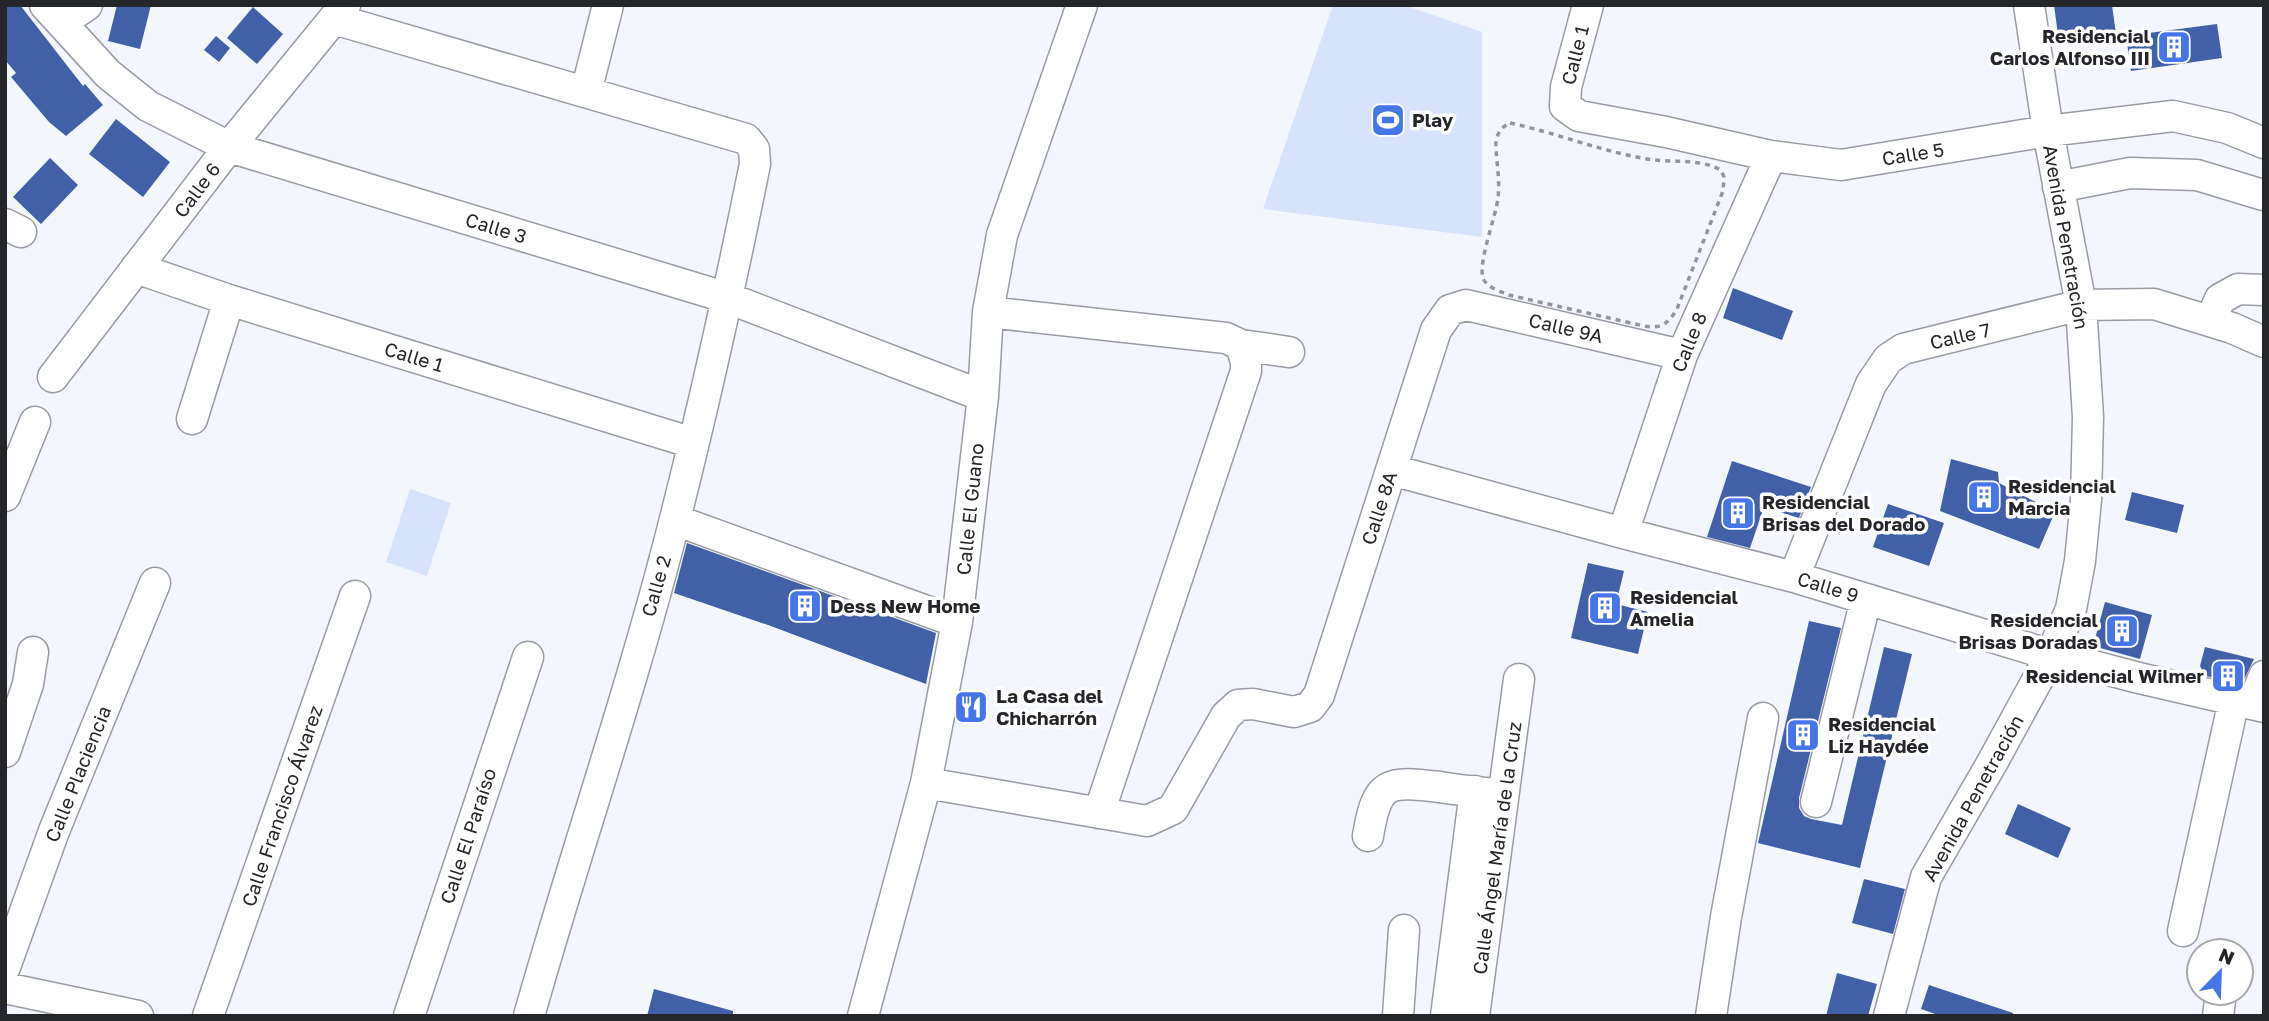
<svg xmlns="http://www.w3.org/2000/svg" width="2269" height="1021" font-family="'Golos Text',sans-serif">
  <style>
    .green { fill: #d7e3fb }
    .building { fill: #4160a8 }
    .lines { fill: none; stroke-linecap: round; stroke-linejoin: round }
    .minor-casing { stroke: #999ca2; stroke-width: 33 }
    .path { stroke: #93959a; stroke-width: 3.5; stroke-dasharray: 5 5; stroke-linecap: butt }
    .minor { stroke: #fff; stroke-width: 30 }
    .labels { text-anchor: middle; stroke-width: 7; stroke-linejoin: round; paint-order: stroke }
    .poi-label { font-size: 19px; font-weight: bold; fill: #252629; stroke: #fff; text-anchor: start }
    .street-label { font-size: 19px; fill: #252629; stroke: #fff }
  </style>
  <rect width="100%" height="100%" fill="#f3f6fd"/>
  <path class="green" d="M1333,5H1404L1482,32V237L1263,209Z
    M410,489L451,503L427,576L386,562Z"/>
  <path class="building" d="M5,5H20L83,86L85,84L103,105L66,136L49,122L11,77L16,73L5,60Z
    M117,5H151L140,49L108,41Z
    M2054,5H2112L2116,34L2059,42Z
    M253,7L283,34L257,64L227,38Z
    M2217,24L2222,58L2131,71L2126,36Z
    M216,36L230,48L219,62L204,50Z
    M116,119L170,162L143,197L89,154Z
    M50,158L78,185L41,224L13,197Z
    M1733,288L1793,311L1782,340L1723,318Z
    M1951,459L1998,472L1999,483L2055,512L2039,549L1940,511Z
    M1732,461L1811,487L1799,518L1764,507L1750,548L1707,537Z
    M2132,492L2184,505L2177,533L2125,520Z
    M1888,504L1944,523L1929,566L1873,547Z
    M687,543L936,633L926,684L768,625L674,593Z
    M1588,563L1624,571L1616,604L1648,612L1638,654L1571,638Z
    M2105,602L2152,615L2140,659L2093,646Z
    M1809,621L1841,628L1799,798V808L1804,816L1811,819L1842,825L1884,647L1912,654L1860,868L1758,843Z
    M2205,647L2254,659L2242,684L2206,676L2200,666Z
    M2018,804L2071,828L2058,858L2005,834Z
    M1864,879L1905,889L1893,934L1852,923Z
    M1837,973L1877,984L1868,1016H1826Z
    M1929,985L2013,1013V1016H1941L1921,1009Z
    M654,989L733,1011V1016H647Z"/>
  <g class="lines">
    <g class="minor-casing">
      <path id="minor" d="M45,5L108,74L148,106L229,147L728,298L983,396
        M1588,5L1566,87L1565,106L1579,116L1666,132L1771,156L1841,165L2048,131L2173,116L2227,128L2264,143
        M334,19L746,139L754,149L755,164C731,283 705,401 675,519C633,686 576,850 529,1016
        M62,22L87,5
        M586,92L608,5
        M2058,187L2130,173L2197,175L2263,195
        M5,224L21,232
        M136,268L229,300L693,443
        M988,312L1226,338L1241,345L1289,352
        M2210,321L2220,299L2238,289L2264,290
        M53,377L229,147L345,5
        M192,419L229,300
        M1392,470L1623,533L1794,577L2051,655L2139,678L2264,707
        M5,496L35,422
        M675,520L957,622
        M1623,533L1682,355L1771,156
        M1794,577L1871,384L1888,359L1903,349L2081,305L2154,304L2232,328L2264,342
        M2253,704L2264,676
        M5,752L28,684L33,652
        M926,783L1147,821L1173,809L1226,716L1238,705L1253,704L1294,712L1310,707L1319,695L1436,330L1450,310L1466,305L1682,355
        M1816,802L1866,599
        M1099,813L1246,371V362L1241,345
        M1368,836C1377,780 1388,781 1440,787C1458,790 1477,792 1495,794
        M2183,931L2234,700
        M5,967L54,831L155,583
        M5,988L138,1016
        M208,1016L355,596
        M409,1016L528,657
        M863,1016L926,783L957,622L983,396L988,312L1002,235L1082,5
        M1398,1016L1404,930
        M1446,1016L1475,791
        M1474,1016L1519,679
        M1711,1016L1726,917L1763,718
        M1889,1016L1926,877L1992,763L2051,655L2071,609L2080,561L2086,500L2088,417L2081,305L2048,131L2029,5
        M2218,1016L2221,993"/>
    </g>
    <path class="path" d="M1510,123C1557,133 1600,151 1647,159C1671,163 1699,158 1721,170L1724,177L1723,191L1677,309C1668,324 1661,329 1644,326L1509,295C1500,291 1487,288 1483,278C1478,262 1496,216 1498,198C1500,182 1497,165 1496,149C1495,137 1499,128 1510,123Z"/>
    <use href="#minor" class="minor"/>
  </g>
  <defs>
    <g id="building-square" transform="scale(1.75)"><rect x="-9" y="-9" width="18" height="18" rx="4" fill="#4675e7" stroke="#fff"/><path d="M-4-6H4V6H1V3H-1V6H-4ZM-2.5-4.3h1.7v1.8h-1.7ZM.8-4.3h1.7v1.8H.8ZM-2.5-1h1.7V.8h-1.7ZM.8-1h1.7V.8H.8Z" fill="#fff"/></g>
    <g id="stadium-square" transform="scale(1.75)"><rect x="-9" y="-9" width="18" height="18" rx="4" fill="#4675e7" stroke="#fff"/><path d="M0-5a6.5 5 0 1 0 0 10a6.5 5 0 1 0 0-10ZM-3.5-1.8h7v3.6h-7Z" fill="#fff"/></g>
    <g id="restaurant-square" transform="scale(1.75)"><rect x="-9" y="-9" width="18" height="18" rx="4" fill="#4675e7" stroke="#fff"/><path d="M-5-6h1v4h1v-4h1v4h1v-4h1v5L-1.5 .5V6h-2V.5L-5-1ZM5-6V6H3V1.5H1.5Q1.5-4 5-6Z" fill="#fff"/></g>
  </defs>
  <g fill-rule="evenodd">
    <use href="#building-square" x="2174" y="47"/>
    <use href="#stadium-square" x="1388" y="120"/>
    <use href="#building-square" x="1984" y="497"/>
    <use href="#building-square" x="1738" y="513"/>
    <use href="#building-square" x="805" y="606"/>
    <use href="#building-square" x="1605" y="608"/>
    <use href="#building-square" x="2122" y="631"/>
    <use href="#building-square" x="2228" y="676"/>
    <use href="#restaurant-square" x="971" y="707"/>
    <use href="#building-square" x="1803" y="735"/>
  </g>
  <g class="labels">
    <g class="poi-label">
      <text x="2150" y="43" text-anchor="end">Residencial<tspan x="2150" dy="22">Carlos Alfonso III</tspan></text>
      <text x="1412" y="127">Play</text>
      <text x="2008" y="493">Residencial<tspan x="2008" dy="22">Marcia</tspan></text>
      <text x="1762" y="509">Residencial<tspan x="1762" dy="22">Brisas del Dorado</tspan></text>
      <text x="1630" y="604">Residencial<tspan x="1630" dy="22">Amelia</tspan></text>
      <text x="830" y="613">Dess New Home</text>
      <text x="2098" y="627" text-anchor="end">Residencial<tspan x="2098" dy="22">Brisas Doradas</tspan></text>
      <text x="2204" y="683" text-anchor="end">Residencial Wilmer</text>
      <text x="996" y="703">La Casa del<tspan x="996" dy="22">Chicharrón</tspan></text>
      <text x="1828" y="731">Residencial<tspan x="1828" dy="22">Liz Haydée</tspan></text>
    </g>
    <g class="street-label">
      <text transform="translate(1575 55) rotate(-76)" y="7">Calle 1</text>
      <text transform="translate(1913 154) rotate(-9)" y="7">Calle 5</text>
      <text transform="translate(197 190) rotate(-53)" y="7">Calle 6</text>
      <text transform="translate(496 228) rotate(17)" y="7">Calle 3</text>
      <text transform="translate(2066 237) rotate(80)" y="7">Avenida Penetración</text>
      <text transform="translate(1566 328) rotate(13)" y="7">Calle 9A</text>
      <text transform="translate(1960 336) rotate(-13)" y="7">Calle 7</text>
      <text transform="translate(1689 342) rotate(-68)" y="7">Calle 8</text>
      <text transform="translate(414 357) rotate(17)" y="7">Calle 1</text>
      <text transform="translate(1379 508) rotate(-72)" y="7">Calle 8A</text>
      <text transform="translate(970 509) rotate(-84)" y="7">Calle El Guano</text>
      <text transform="translate(656 586) rotate(-74)" y="7">Calle 2</text>
      <text transform="translate(1828 587) rotate(17)" y="7">Calle 9</text>
      <text transform="translate(78 774) rotate(-68)" y="7">Calle Placiencia</text>
      <text transform="translate(1973 798) rotate(-61)" y="7">Avenida Penetración</text>
      <text transform="translate(282 806) rotate(-71)" y="7">Calle Francisco Álvarez</text>
      <text transform="translate(468 836) rotate(-72)" y="7">Calle El Paraíso</text>
      <text transform="translate(1497 848) rotate(-82)" y="7">Calle Ángel María de la Cruz</text>
    </g>
  </g>
  <rect width="2269" height="1021" fill="none" stroke="#252629" stroke-width="14"/>
  <g transform="translate(2220 972) rotate(23)"><circle r="33" fill="#ffffff" stroke="#a8a8a9" stroke-width="2"/>
  <path d="M0-5L12 26L0 18L-12 26Z" fill="#4675e7"/>
  <text y="-10" font-size="19" font-weight="bold" text-anchor="middle" fill="#252629">N</text>
  </g>
</svg>
